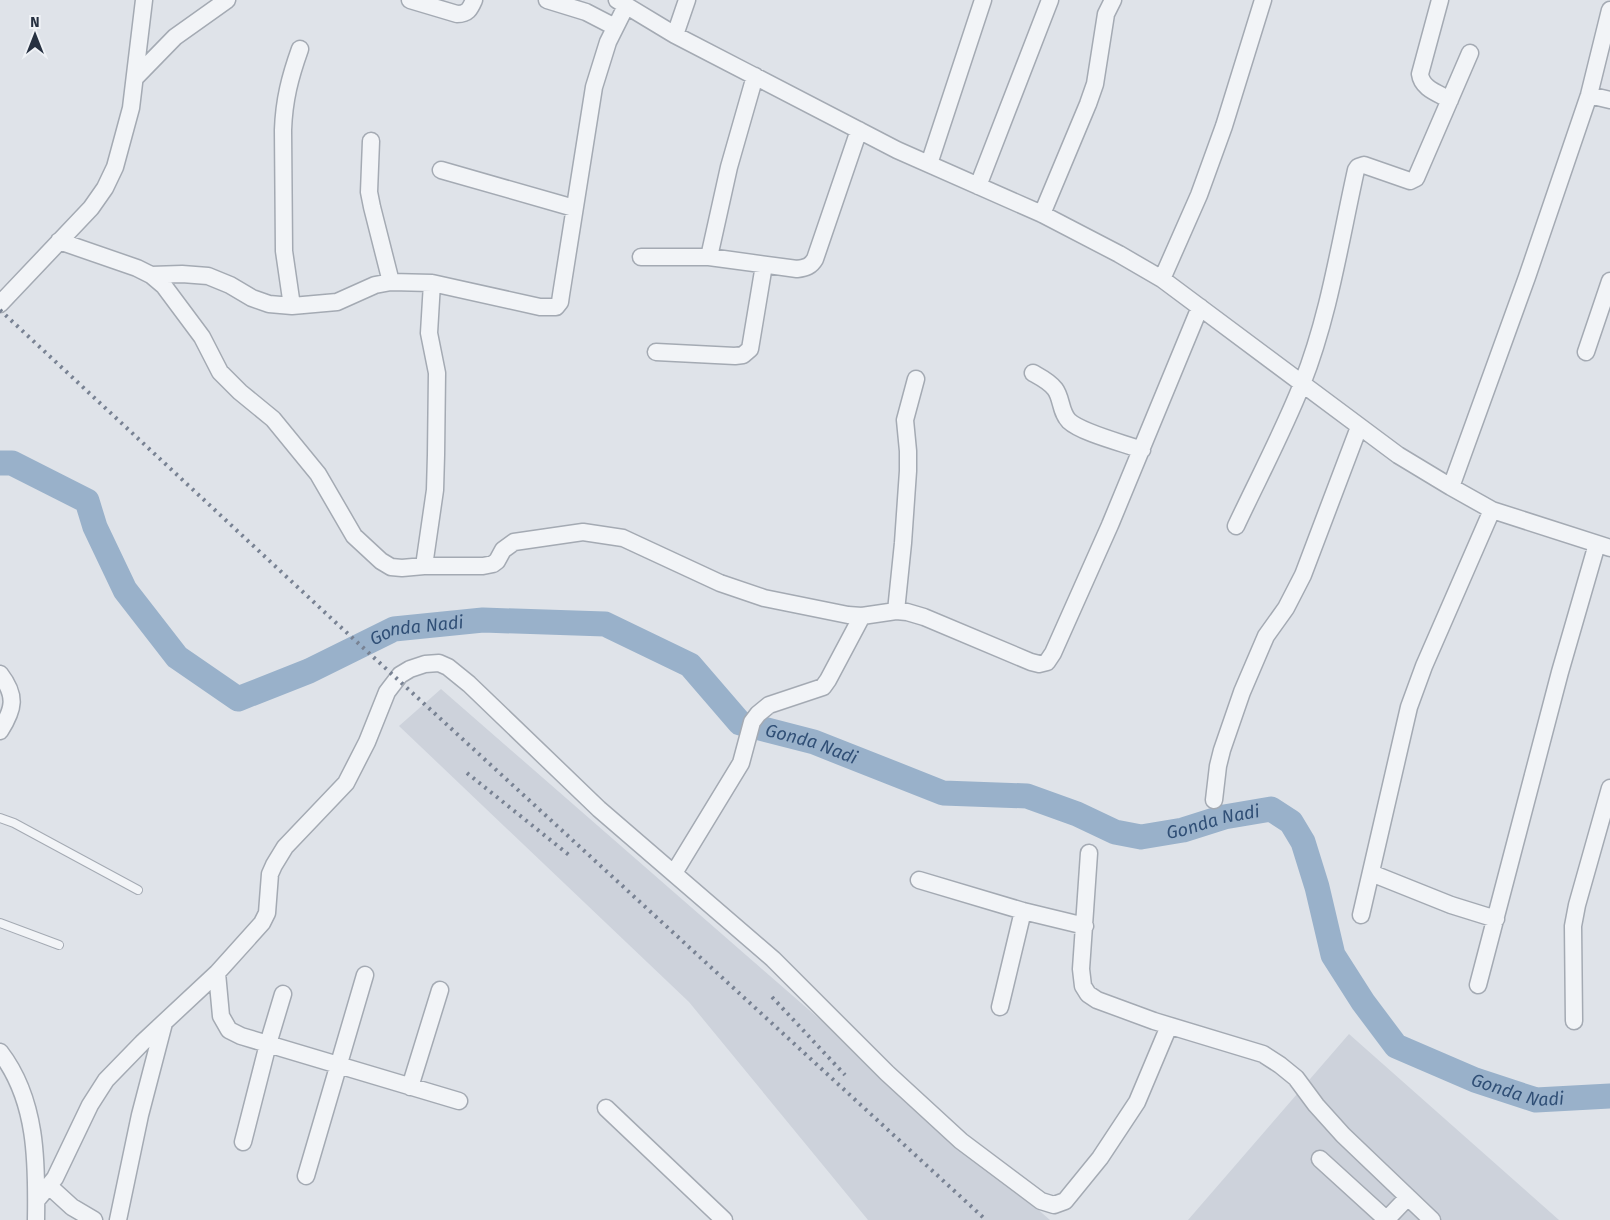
<svg xmlns="http://www.w3.org/2000/svg" width="1610" height="1220" font-family="'Fira Sans',sans-serif">
  <style>
    .built { fill: #cdd2db }
    .lines { fill: none; stroke-linecap: round; stroke-linejoin: round }
    .river { stroke: #99b1ca; stroke-width: 25 }
    .lane-casing { stroke: #a4aab3; stroke-width: 10 }
    .street-casing { stroke: #a4aab3; stroke-width: 19 }
    .lane { stroke: #f2f4f7; stroke-width: 8 }
    .street { stroke: #f2f4f7; stroke-width: 16 }
    .rail { stroke: #788293; stroke-width: 4; stroke-dasharray: 2.5 5; stroke-linecap: butt }
    .labels { text-anchor: middle; stroke-width: 5; stroke-linejoin: round; paint-order: stroke }
    .water-label { font-size: 18px; font-style: italic; fill: #304f76; stroke: #eff2f6 }
  </style>
  <rect width="100%" height="100%" fill="#dfe3e9"/>
  <path class="built" d="M441,689L1050,1220H868L689,1002L399,726Z
    M1349,1034L1559,1220H1188Z"/>
  <g class="lines">
    <path class="river" id="s1" d="M0,463H12L87,501L95,527L125,590L177,657L238,699L309,671L394,629L483,620L605,624L690,665L740,723L814,742L943,793L1027,796L1077,814L1115,832L1141,837L1183,830L1224,817L1271,809L1291,822L1303,842L1317,887L1333,955L1363,1002L1396,1046L1475,1080L1536,1100L1610,1096"/>
    <g class="lane-casing">
      <path id="lane" d="M0,818L14,823L138,890
        M0,923L59,945"/>
    </g>
    <g class="street-casing">
      <path id="street" d="M410,0L457,14C468,14 470,9 474,0
        M547,0L586,12L615,27
        M617,0L675,35L897,150L1042,214L1119,254L1162,279L1398,455L1451,487L1492,510L1610,548
        M1440,0L1420,74C1422,89 1438,93 1450,100
        M675,35L687,0
        M135,78L175,37L227,0
        M1589,95L1610,100
        M371,141L369,192L372,207L391,282
        M929,164L983,0
        M441,170L574,208
        M978,186L1050,0
        M1042,214L1088,104L1095,84L1106,14L1113,0
        M59,241L137,268L151,275L164,286L202,337L220,372L240,392L273,419L318,474L354,536L381,561L391,567L402,568L424,566H483L493,564L497,561L503,550L514,542L583,532L623,538L720,583L764,598L848,615L862,616L896,611L907,612L924,617L1031,662L1039,664L1047,662L1053,653L1110,525L1200,307
        M641,257H709L797,269C806,268 811,266 815,259L859,130
        M709,257L729,167L755,76
        M151,275L182,274L208,276L230,285L252,298L269,304L292,306L337,302L375,285L391,282L432,283L540,307H556L560,302L561,295L594,87L608,42L626,6
        M1162,279L1199,195L1224,126L1263,0
        M0,304L91,208L105,188L115,167L131,108L144,0
        M292,306L284,251L283,130C284,100 290,77 300,49
        M656,352L735,356L743,355L750,349L764,265
        M1586,352L1610,281
        M1033,373C1040,377 1049,381 1055,389C1062,398 1060,412 1069,421C1082,433 1123,443 1142,450
        M1451,487L1527,277L1589,95L1610,10
        M1236,526C1258,479 1283,432 1302,384C1329,316 1340,242 1356,170L1358,167L1364,165L1410,181L1416,178L1470,53
        M424,566L435,490L436,455L437,373L429,333L432,283
        M896,611L903,543L908,471V451L905,420L916,379
        M0,674C17,696 14,709 0,731
        M1214,800L1218,766L1222,750L1242,692L1266,636L1286,608L1303,575L1359,427
        M1089,853L1081,969L1083,986L1088,994L1097,1000L1154,1021L1263,1054L1280,1065L1296,1078L1316,1105L1343,1135L1432,1220
        M674,873L741,763L752,722L758,714L769,705L823,687L828,680L862,616
        M1371,873L1451,905L1496,919
        M919,880L1023,911L1085,926
        M1361,915L1409,707L1424,666L1492,510
        M217,973L221,1016L229,1030L241,1036L459,1101
        M1478,985L1560,672L1597,544
        M1000,1007L1023,911
        M1574,1021L1573,926L1577,905L1610,788
        M0,1052C37,1100 37,1162 36,1220
        M410,1087L440,990
        M606,1108L724,1220
        M243,1142L268,1044L283,994
        M1320,1159L1387,1220
        M306,1176L365,975
        M49,1186L72,1207L94,1220
        M37,1200L55,1178L90,1105L106,1080L142,1043L217,973L262,923L267,913L270,874L274,865L285,847L346,783L367,742L387,692L400,675L410,669L425,664L439,663L448,667L469,684L599,809L773,959L887,1073L961,1141L1041,1201L1054,1205L1065,1201L1100,1158L1137,1102L1169,1026
        M118,1220L140,1115L164,1023
        M1386,1220L1408,1197"/>
    </g>
    <use href="#lane" class="lane"/>
    <use href="#street" class="street"/>
    <path class="rail" d="M0,310L333,620L986,1220
      M467,773L569,855
      M772,997L845,1075"/>
  </g>
  <g class="labels">
    <g class="water-label">
      <text dy="6" stroke="none"><textPath href="#s1" startOffset="545">Gonda Nadi</textPath></text>
      <text dy="6" stroke="none"><textPath href="#s1" startOffset="980">Gonda Nadi</textPath></text>
      <text dy="6" stroke="none"><textPath href="#s1" startOffset="1400">Gonda Nadi</textPath></text>
      <text dy="6" stroke="none"><textPath href="#s1" startOffset="1865">Gonda Nadi</textPath></text>
    </g>
  </g>
  <g transform="translate(35 35)" stroke="#eff2f6" stroke-width="4" paint-order="stroke">
  <path d="M0-4L9 19L0 12L-9 19Z" fill="#273141"/>
  <text y="-8" font-size="14" font-weight="bold" text-anchor="middle" fill="#273141">N</text>
  </g>
</svg>
